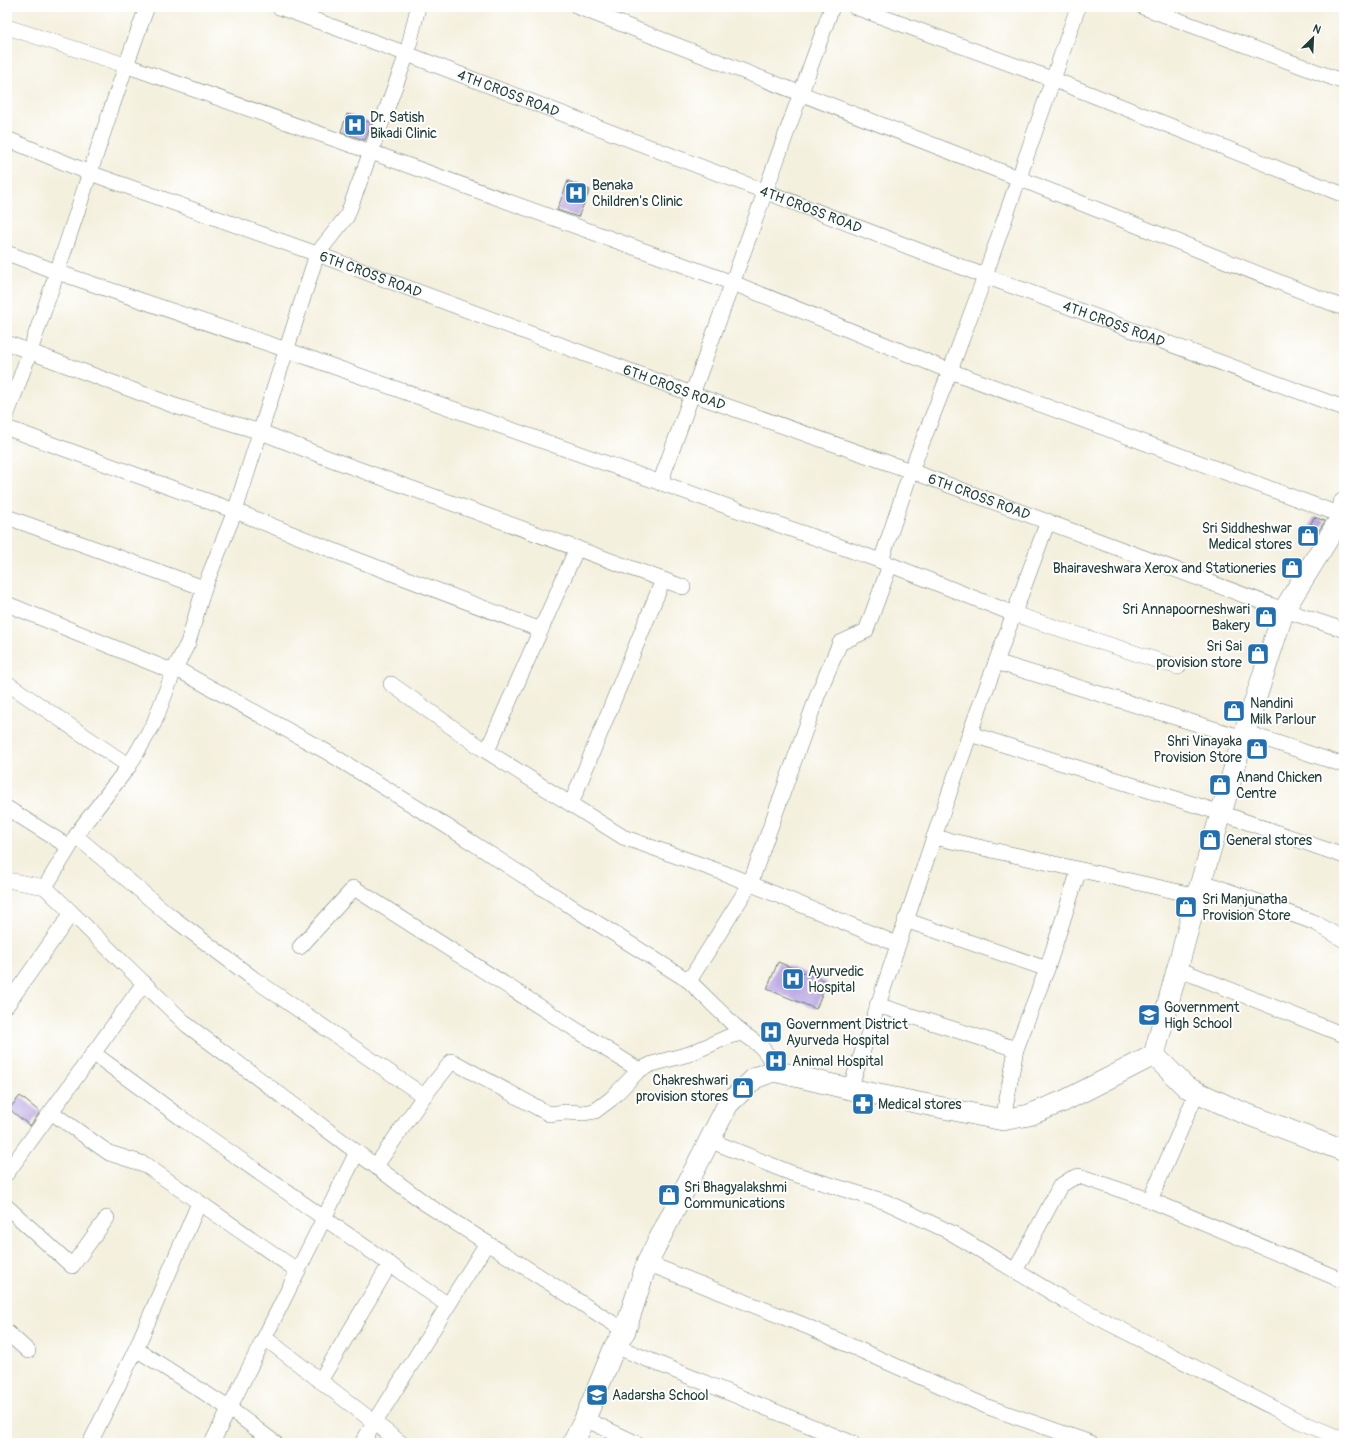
<svg xmlns="http://www.w3.org/2000/svg" width="1351" height="1450" font-family="Pangolin,sans-serif">
  <style>
    .building { fill: #b49fe1 }
    .lines { fill: none; stroke-linecap: round; stroke-linejoin: round }
    .street-casing { stroke: #6a7c70; stroke-width: 16 }
    .secondary-casing { stroke: #6a7c70; stroke-width: 22 }
    .street { stroke: #fff; stroke-width: 15 }
    .secondary { stroke: #fff; stroke-width: 21 }
    .labels { text-anchor: middle; stroke-width: 4; stroke-linejoin: round; paint-order: stroke }
    .street-label { font-size: 14px; fill: #1f3d34; stroke: #fff }
    .poi-label { font-size: 14px; fill: #1f3d34; stroke: #fff; text-anchor: start }
  </style>
  <rect width="100%" height="100%" fill="#fff"/>
  <filter id="ink" filterUnits="userSpaceOnUse"><feTurbulence type="fractalNoise" baseFrequency=".025" numOctaves="2"/><feDisplacementMap in="SourceGraphic" scale="8" xChannelSelector="R" yChannelSelector="G"/><feConvolveMatrix kernelMatrix="1 2 1 2 8 2 1 2 1" color-interpolation-filters="sRGB"/></filter>
  <filter id="wash" filterUnits="userSpaceOnUse"><feTurbulence type="fractalNoise" baseFrequency=".012" numOctaves="4" result="noise"/><feDisplacementMap in="SourceGraphic" scale="16" xChannelSelector="R" yChannelSelector="G"/><feGaussianBlur stdDeviation="0.9" result="paint"/><feColorMatrix in="noise" values="0 0 0 0 0 0 0 0 0 0 0 0 0 0 0 0 0 1.4 0 .05"/><feComposite in="paint" operator="in"/></filter>
  <g filter="url(#wash)">
    <rect width="100%" height="100%" fill="#f4f0de"/>
    <g id="blocks">
      <path class="building" d="M347,114L372,123L365,140L341,132Z
        M568,181L590,190L578,217L557,210Z
        M1314,517L1325,521L1311,543L1304,540Z
        M778,962L827,982L816,1009L767,989Z
        M20,1096L40,1112L30,1126L9,1109Z"/>
    </g>
  </g>
  <g filter="url(#ink)">
    <use href="#blocks" fill-opacity="0" stroke="#6a7c70" stroke-width="1"/>
    <g class="lines">
      <g class="street-casing">
        <g id="street">
          <path id="s1" d="M279,7L407,54L985,276L1344,408"/>
          <path d="M418,7L407,54L347,216L317,254L235,511L204,588L188,643L175,668L154,723L129,766L81,828L45,887L187,1025L426,1204L625,1331"/>
          <path d="M578,7L1018,178L1344,308"/>
          <path d="M855,7L1052,79L1344,195"/>
          <path d="M1078,7L985,276L950,371L911,471L881,561L1014,614L1178,667"/>
          <path d="M1143,7L1344,82"/>
          <path d="M7,27L125,65L371,152L733,283L950,371L1344,516"/>
          <path id="s2" d="M7,139L90,173L317,254L692,394L911,471L1284,610L1344,630"/>
          <path d="M7,253L57,272L287,350L881,561"/>
          <path d="M7,343L175,406L261,432L325,457L683,587"/>
          <path d="M7,414C58,280 97,142 147,7"/>
          <path d="M7,428L235,511L347,556L541,630"/>
          <path d="M660,483L832,7"/>
          <path d="M7,517L204,588"/>
          <path d="M7,604L174,672"/>
          <path d="M996,662L1243,738"/>
          <path d="M175,668L327,752L448,827L586,916L689,981L742,1033"/>
          <path d="M7,683L129,766"/>
          <path d="M391,684L483,749L623,837L724,873L897,944"/>
          <path d="M1244,732L1344,765"/>
          <path d="M970,734L1221,813L1344,856"/>
          <path d="M487,751L577,548"/>
          <path d="M571,804L663,580"/>
          <path d="M7,808L69,847"/>
          <path d="M76,836L169,915L254,979L424,1096"/>
          <path d="M934,837L1197,896"/>
          <path d="M7,880L45,887"/>
          <path d="M1201,881L1316,923L1344,940"/>
          <path d="M905,920L1047,969"/>
          <path d="M300,947L354,888L639,1070"/>
          <path d="M1178,969L1344,1035"/>
          <path d="M689,981L750,884L818,694L840,643L866,631L890,565"/>
          <path d="M7,1005L71,914"/>
          <path d="M877,1005L1016,1049"/>
          <path d="M93,1053L184,1120L448,1305"/>
          <path d="M850,1089L934,837L975,719L1048,521"/>
          <path d="M51,1112L109,1153L144,1164L298,1271"/>
          <path d="M1003,1120L1016,1049L1047,969L1079,870"/>
          <path d="M709,1140L791,1173L886,1202L950,1232L1066,1301L1299,1421L1344,1440"/>
          <path d="M376,1166L424,1096L452,1061L549,1114L565,1112L583,1113L595,1111L611,1099L639,1070L652,1064L689,1054L730,1036L742,1033C758,1043 770,1052 774,1071"/>
          <path d="M7,1173L144,983"/>
          <path d="M1150,1200L1197,1092"/>
          <path d="M7,1207L72,1266L107,1218"/>
          <path d="M647,1263L806,1326L988,1407L1091,1443"/>
          <path d="M1015,1271L1060,1186L1071,1179L1079,1176L1150,1200L1344,1281"/>
          <path d="M7,1332L28,1351"/>
          <path d="M265,1338L401,1443"/>
          <path d="M615,1346L852,1443"/>
          <path d="M136,1349L230,1409L275,1443"/>
          <path d="M320,1381L390,1264"/>
          <path d="M585,1419L636,1443"/>
          <path d="M90,1443L136,1349L199,1203"/>
          <path d="M212,1443L357,1152"/>
          <path d="M362,1443L487,1243"/>
        </g>
      </g>
      <g class="secondary-casing">
        <path id="secondary" d="M1154,1055L1186,1087L1236,1110L1344,1151
          M573,1443L585,1419L615,1346L625,1331L647,1263L728,1104L755,1078L774,1071L850,1089L1003,1120L1029,1115L1064,1101L1154,1055L1197,896L1243,738L1284,610L1342,516L1344,503"/>
      </g>
      <use href="#street" class="street"/>
      <use href="#secondary" class="secondary"/>
    </g>
  </g>
  <defs>
    <g id="hospital-square" transform="scale(1.15)"><rect x="-9" y="-9" width="18" height="18" rx="4" fill="#1f6fb2" stroke="#fff"/><path d="M-5-5h3v3.5h4V-5h3V5h-3V1.5h-4V5h-3Z" fill="#fff"/></g>
    <g id="shop-square" transform="scale(1.15)"><rect x="-9" y="-9" width="18" height="18" rx="4" fill="#1f6fb2" stroke="#fff"/><path d="M-5-2.5h2.3a2.7 3.5 0 0 1 5.4 0H5L5.5 6h-11ZM-1.5-2.5h3a1.5 2.3 0 0 0-3 0Z" fill="#fff"/></g>
    <g id="school-square" transform="scale(1.15)"><rect x="-9" y="-9" width="18" height="18" rx="4" fill="#1f6fb2" stroke="#fff"/><path d="M0-5L7-2L0 1L-7-2ZM-4 1L0 2.5L4 1V4Q0 6-4 4Z" fill="#fff"/></g>
    <g id="pharmacy-square" transform="scale(1.15)"><rect x="-9" y="-9" width="18" height="18" rx="4" fill="#1f6fb2" stroke="#fff"/><path d="M-2-6h4v4h4v4h-4v4h-4v-4h-4v-4h4Z" fill="#fff"/></g>
  </defs>
  <g fill-rule="evenodd">
    <use href="#hospital-square" x="355" y="125"/>
    <use href="#hospital-square" x="576" y="193"/>
    <use href="#shop-square" x="1308" y="536"/>
    <use href="#shop-square" x="1292" y="568"/>
    <use href="#shop-square" x="1266" y="617"/>
    <use href="#shop-square" x="1258" y="654"/>
    <use href="#shop-square" x="1234" y="711"/>
    <use href="#shop-square" x="1257" y="749"/>
    <use href="#shop-square" x="1220" y="785"/>
    <use href="#shop-square" x="1210" y="840"/>
    <use href="#shop-square" x="1186" y="907"/>
    <use href="#hospital-square" x="793" y="979"/>
    <use href="#school-square" x="1149" y="1015"/>
    <use href="#hospital-square" x="771" y="1032"/>
    <use href="#hospital-square" x="776" y="1061"/>
    <use href="#shop-square" x="743" y="1088"/>
    <use href="#pharmacy-square" x="863" y="1104"/>
    <use href="#shop-square" x="669" y="1195"/>
    <use href="#school-square" x="597" y="1395"/>
  </g>
  <g class="labels">
    <g class="street-label">
      <text dy="5" stroke="none"><textPath href="#s1" startOffset="245">4TH CROSS ROAD</textPath></text>
      <text dy="5" stroke="none"><textPath href="#s1" startOffset="569">4TH CROSS ROAD</textPath></text>
      <text dy="5" stroke="none"><textPath href="#s2" startOffset="388">6TH CROSS ROAD</textPath></text>
      <text dy="5" stroke="none"><textPath href="#s1" startOffset="893">4TH CROSS ROAD</textPath></text>
      <text dy="5" stroke="none"><textPath href="#s2" startOffset="712">6TH CROSS ROAD</textPath></text>
      <text dy="5" stroke="none"><textPath href="#s2" startOffset="1036">6TH CROSS ROAD</textPath></text>
    </g>
    <g class="poi-label">
      <text x="370" y="122">Dr. Satish<tspan x="370" dy="16">Bikadi Clinic</tspan></text>
      <text x="592" y="190">Benaka<tspan x="592" dy="16">Children's Clinic</tspan></text>
      <text x="1292" y="533" text-anchor="end">Sri Siddheshwar<tspan x="1292" dy="16">Medical stores</tspan></text>
      <text x="1276" y="573" text-anchor="end">Bhairaveshwara Xerox and Stationeries</text>
      <text x="1250" y="614" text-anchor="end">Sri Annapoorneshwari<tspan x="1250" dy="16">Bakery</tspan></text>
      <text x="1242" y="651" text-anchor="end">Sri Sai<tspan x="1242" dy="16">provision store</tspan></text>
      <text x="1250" y="708">Nandini<tspan x="1250" dy="16">Milk Parlour</tspan></text>
      <text x="1242" y="746" text-anchor="end">Shri Vinayaka<tspan x="1242" dy="16">Provision Store</tspan></text>
      <text x="1236" y="782">Anand Chicken<tspan x="1236" dy="16">Centre</tspan></text>
      <text x="1226" y="845">General stores</text>
      <text x="1202" y="904">Sri Manjunatha<tspan x="1202" dy="16">Provision Store</tspan></text>
      <text x="808" y="976">Ayurvedic<tspan x="808" dy="16">Hospital</tspan></text>
      <text x="1164" y="1012">Government<tspan x="1164" dy="16">High School</tspan></text>
      <text x="786" y="1029">Government District<tspan x="786" dy="16">Ayurveda Hospital</tspan></text>
      <text x="792" y="1066">Animal Hospital</text>
      <text x="728" y="1085" text-anchor="end">Chakreshwari<tspan x="728" dy="16">provision stores</tspan></text>
      <text x="878" y="1109">Medical stores</text>
      <text x="684" y="1192">Sri Bhagyalakshmi<tspan x="684" dy="16">Communications</tspan></text>
      <text x="612" y="1400">Aadarsha School</text>
    </g>
  </g>
  <rect width="1351" height="1450" fill="none" stroke="#fff" stroke-width="24"/>
  <g transform="translate(1313 38) rotate(24)" stroke="#ffffff" stroke-width="3" paint-order="stroke">
  <path d="M0-3L7 15L0 10L-7 15Z" fill="#1f3d34"/>
  <text y="-6" font-size="11" font-weight="bold" text-anchor="middle" fill="#1f3d34">N</text>
  </g>
</svg>
